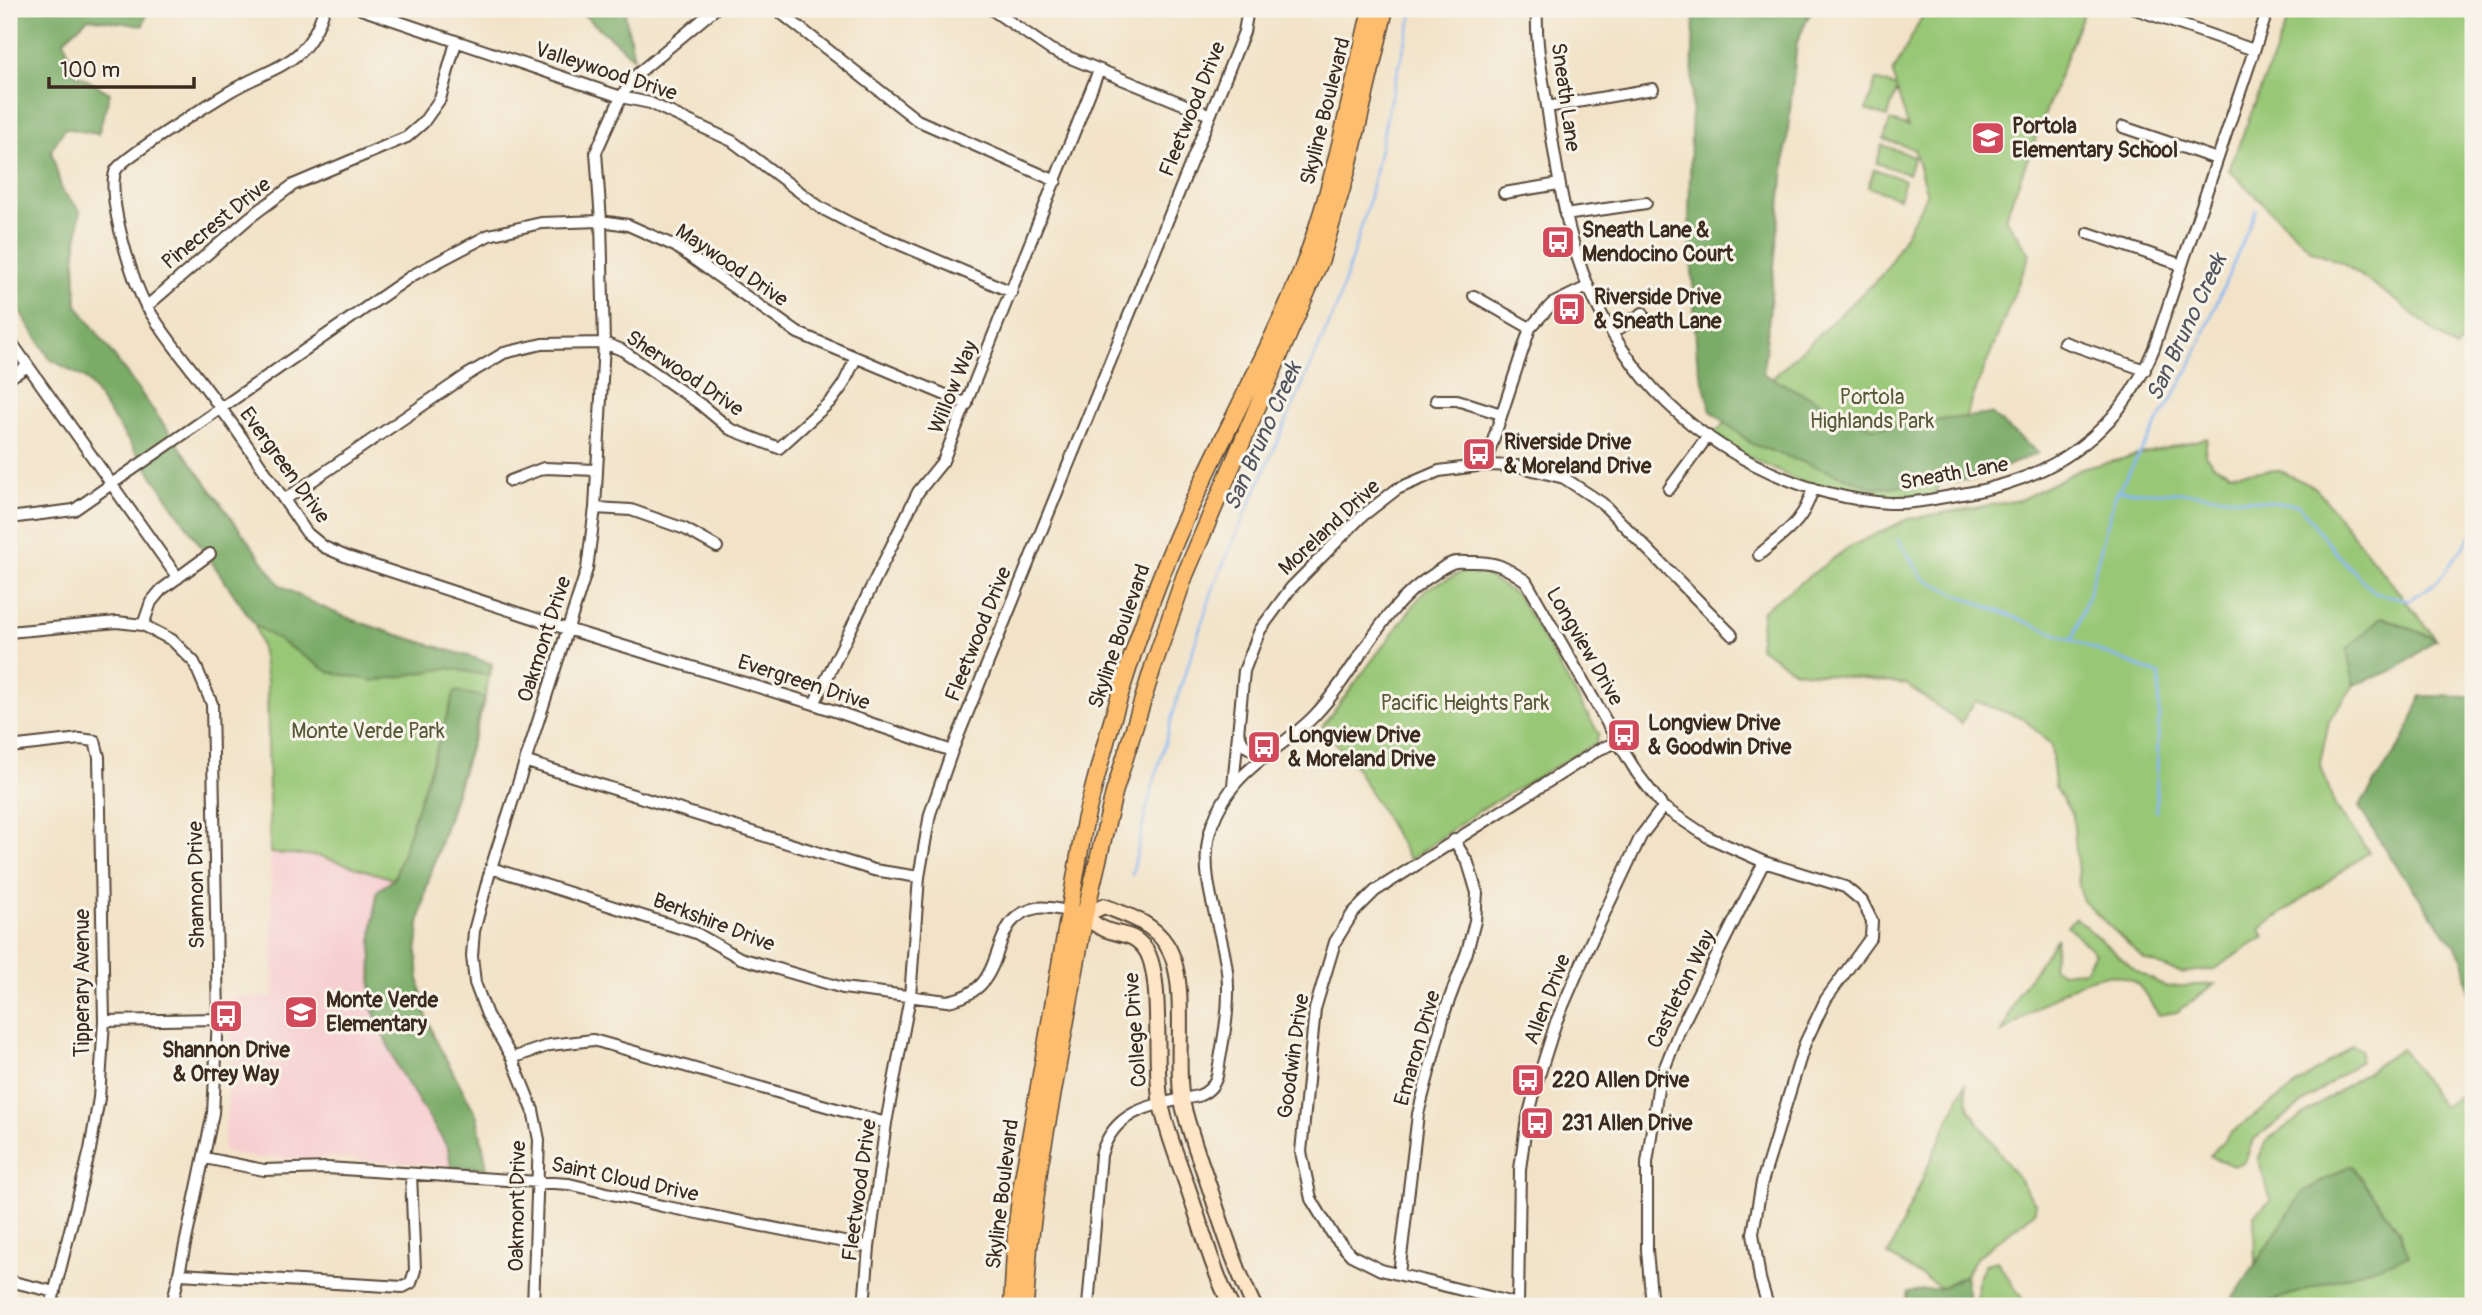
<svg xmlns="http://www.w3.org/2000/svg" width="2482" height="1315" font-family="Pangolin,sans-serif">
  <style>
    .built { fill: #f7cfd1 }
    .green { fill: #98c776; stroke: #6a784a; stroke-width: 2 }
    .forest { fill: #7aac67; stroke: #5a6b42; stroke-width: 2 }
    .lines { fill: none; stroke-linecap: round; stroke-linejoin: round }
    .stream { stroke: #87b7f3; stroke-width: 2.5 }
    .street-casing { stroke: #564638; stroke-width: 14 }
    .secondary-casing { stroke: #564638; stroke-width: 18 }
    .primary-casing { stroke: #564638; stroke-width: 19 }
    .street { stroke: #fff; stroke-width: 10 }
    .secondary { stroke: #fee5c5; stroke-width: 14 }
    .primary { stroke: #fcbd6e; stroke-width: 16 }
    .labels { text-anchor: middle; stroke-width: 6; stroke-linejoin: round; paint-order: stroke }
    .street-label { font-size: 21px; fill: #3b2a1e; stroke: #f7f3e8 }
    .poi-label { font-size: 21px; font-weight: bold; fill: #3b2a1e; stroke: #f7f3e8; text-anchor: start }
    .park-label { font-size: 21px; fill: #575938; stroke: #f7f3e8 }
    .water-label { font-size: 23px; font-style: italic; fill: #52545e; stroke: #f7f3e8 }
  </style>
  <rect width="100%" height="100%" fill="#f7f3e8"/>
  <filter id="ink" filterUnits="userSpaceOnUse"><feTurbulence type="fractalNoise" baseFrequency=".0143" numOctaves="2"/><feDisplacementMap in="SourceGraphic" scale="14" xChannelSelector="R" yChannelSelector="G"/><feConvolveMatrix kernelMatrix="1 2 1 2 8 2 1 2 1" color-interpolation-filters="sRGB"/></filter>
  <filter id="wash" filterUnits="userSpaceOnUse"><feTurbulence type="fractalNoise" baseFrequency=".00686" numOctaves="4" result="noise"/><feDisplacementMap in="SourceGraphic" scale="28" xChannelSelector="R" yChannelSelector="G"/><feGaussianBlur stdDeviation="1.57" result="paint"/><feColorMatrix in="noise" values="0 0 0 0 0 0 0 0 0 0 0 0 0 0 0 0 0 1.4 0 .05"/><feComposite in="paint" operator="in"/></filter>
  <g filter="url(#wash)">
    <rect width="100%" height="100%" fill="#f2e3c8"/>
    <path class="built" d="M270,853L320,856L394,879L372,936L371,1006L399,1070L448,1148L451,1167L337,1158H257L226,1152L223,1149L230,1072L229,997H274Z"/>
    <path class="green" d="M1926,9H2085L2005,218L2030,254L1931,503L1813,488L1709,438L1885,272L1927,195L1914,149L1884,139L1890,121L1908,126L1897,90L1887,117L1866,110L1876,80L1896,87L1893,73Z
      M2292,9H2473V327L2456,349L2397,301L2342,263L2311,250L2229,170Z
      M1882,145L1914,156L1908,174L1877,163Z
      M1874,169L1905,180L1899,198L1868,187Z
      M2207,438L2205,455L2214,465L2230,473L2279,470L2316,488L2436,639L2382,617L2347,649L2354,685L2329,721L2320,763L2335,806L2369,852L2260,929L2264,937L2214,969L2181,973L2145,960L2083,901L2079,886L2073,816L2055,787L2051,745L2024,719L1975,701L1961,723L1906,684L1795,671L1759,647L1763,610L1849,547L1908,519L2020,500L2081,469Z
      M1473,567L1518,596L1599,734L1596,743L1477,812L1410,860L1354,764L1322,727L1426,589Z
      M280,585C345,625 421,640 492,664L482,710L426,889L319,856L270,853L267,681L261,647L255,625Z
      M2076,918L2136,971L2167,987L2215,984L2177,1012L2159,1015C2152,1006 2145,991 2137,984C2099,954 2033,1012 2002,1033L2017,995L2057,938L2053,967L2062,973L2085,970L2095,953L2067,925Z
      M2353,1045L2361,1050L2360,1061L2253,1140L2245,1162L2233,1166L2210,1156L2230,1133Z
      M2402,1048L2443,1107L2473,1087V1306H2270L2271,1301L2408,1256L2398,1231L2351,1165L2303,1192L2255,1264L2254,1215L2271,1200L2258,1159L2267,1140Z
      M1965,1084L1969,1109L2036,1204L2034,1213L1977,1257L1965,1275L1941,1288L1888,1255Z
      M1997,1261L2027,1306H1977L1978,1279L1986,1264Z"/>
    <path class="forest" d="M9,9H148L143,26L88,18L64,40L75,73L110,93L98,134L65,128L51,150L62,191L80,210L75,263L77,305L280,585C345,625 421,640 492,664L490,676L448,668L374,681L329,672L255,625L86,379L50,359L20,311L14,288L9,286Z
      M563,9H630L625,14L634,58L585,16Z
      M1694,9H1812L1797,42L1763,374L1872,428L1991,414L2038,453L1977,479L1875,488L1752,444L1711,411L1697,359L1689,217Z
      M2382,617L2436,639L2397,669L2354,685L2347,649Z
      M455,691L485,697L426,889L419,924L417,952L419,982L425,1011L434,1037L477,1116L487,1168L451,1167L448,1148L399,1070L371,1006L372,936L377,891L394,879Z
      M2421,696L2473,697V759L2463,796L2466,827L2473,834V1013L2463,958L2391,858L2359,807L2404,739Z
      M2351,1165L2399,1231L2409,1256L2271,1301L2270,1306H2228L2303,1192Z
      M1965,1275L1970,1306H1904L1908,1292L1941,1288Z"/>
    <g class="lines">
      <path class="stream" d="M2118,491L2188,493L2299,505L2337,554L2375,593L2410,600L2437,582L2473,534
        M1898,539L1923,578L1958,595L2160,675L2156,811
        M2073,639L2090,589L2115,496L2189,369L2256,210
        M1132,875L1148,803L1180,689L1215,583L1337,306L1368,205L1390,101L1414,9"/>
    </g>
  </g>
  <g filter="url(#ink)">
    <g class="lines">
      <g class="street-casing">
        <path id="street" d="M324,9C307,67 274,65 229,92C211,103 122,158 116,170C105,193 133,285 147,307C168,342 196,373 219,406C250,447 277,491 307,533L324,547L347,557L567,629L814,704L952,751
          M361,9L621,97L650,103L732,141L821,208L852,224L1012,292
          M776,9L917,120L1056,181
          M991,9L1051,50L1210,115
          M1537,9C1535,46 1544,83 1549,119C1565,222 1576,295 1644,378C1702,448 1799,497 1889,503C1914,504 1938,498 1962,494C2053,479 2119,434 2154,348L2268,9
          M2135,9L2254,50
          M1547,107L1653,89
          M2123,127L2217,159
          M1504,193L1559,184
          M1565,215L1646,203
          M2088,233L2182,265
          M1474,296L1530,328
          M146,307L249,218L293,185L407,137L423,123L440,99L456,42
          M1612,333L1643,313
          M9,339L178,578
          M2064,342L2145,370
          M9,378L28,366
          M1436,400H1457L1501,414
          M1485,465L1530,328L1552,304L1587,287
          M510,481L544,468L596,470
          M1669,489L1708,436
          M284,500L467,375L504,353L542,344L604,343L622,350L700,404L730,429L779,448L832,400L843,385L856,358
          M595,508L631,510L685,529L717,547
          M9,518L74,510L413,275L489,235L541,223L601,221L628,225L675,246L798,333L967,404
          M1759,555C1786,531 1803,524 1813,488
          M143,625L151,602L161,590L210,554
          M9,632L117,622L143,625L172,640L194,662L212,704L218,1019L213,1113L172,1306
          M814,704L918,492L943,461L1099,70
          M1239,734L1244,745L1265,758
          M9,747L80,739L95,741L99,757L104,1021L99,1098L90,1150L51,1306
          M527,762L874,870L919,877
          M1233,786L1244,671L1260,630L1291,588L1361,517L1397,489L1439,471L1485,465L1518,466L1564,478L1602,503L1732,635
          M491,868L696,933L740,958L843,988L947,1001C1016,989 981,919 1037,908C1047,906 1059,910 1069,911
          M104,1021L218,1019
          M512,1058L550,1045L593,1040L886,1123
          M205,1158L264,1170L327,1168L569,1184L662,1206L869,1247
          M180,1274L403,1287L411,1283L415,1270L411,1174
          M1399,1274L1418,1114L1445,1011L1467,952L1475,921L1477,893L1468,863L1454,840
          M9,1281L55,1292
          M1518,1304L1381,1270L1351,1255L1333,1235L1311,1199L1301,1152L1315,1009L1335,942L1353,913L1375,891L1600,749L1618,742
          M533,1306L539,1140L533,1110L512,1058L487,1015L475,983L472,956L474,931L491,868L587,569L595,508L604,343L601,221L596,152L621,97L636,75L715,9
          M864,1306L869,1247L886,1123L910,997L919,877L930,814L952,751L1244,32L1248,9
          M1088,1306L1101,1155C1115,1107 1155,1105 1198,1096C1208,1092 1213,1087 1217,1076C1223,1041 1231,1006 1227,971C1222,926 1199,881 1209,835C1213,818 1222,802 1232,788C1251,762 1292,740 1315,715C1358,670 1380,607 1434,574C1439,570 1446,565 1452,563C1456,561 1463,562 1468,562C1495,561 1504,566 1526,581L1618,742L1637,773L1663,807L1708,837L1764,862L1845,887L1862,901L1872,921L1871,937L1826,999L1805,1043L1762,1182L1753,1233L1760,1279L1768,1306
          M1518,1306L1520,1169L1526,1125L1538,1079L1556,1022L1589,946L1641,836L1663,807
          M1652,1306L1647,1250V1163L1659,1082L1680,1029L1764,862"/>
      </g>
      <g class="secondary-casing">
        <path id="secondary" d="M1077,913C1087,916 1091,922 1100,927C1118,937 1132,930 1146,950C1164,979 1153,1065 1161,1104C1167,1133 1179,1162 1189,1191C1202,1229 1213,1270 1231,1306
          M1085,915L1104,906C1126,915 1152,922 1166,944C1190,980 1174,1056 1182,1101C1189,1132 1201,1162 1211,1192C1224,1231 1236,1269 1254,1306"/>
      </g>
      <g class="primary-casing">
        <path id="primary" d="M1012,1306L1016,1233L1021,1190L1085,821C1107,733 1133,643 1168,559C1206,465 1257,378 1296,285C1333,197 1349,101 1371,9
          M1025,1306L1029,1247L1040,1163L1085,915L1114,793L1153,667L1185,575L1321,259L1347,171L1385,9"/>
      </g>
      <use href="#street" class="street"/>
      <use href="#secondary" class="secondary"/>
      <use href="#primary" class="primary"/>
    </g>
  </g>
  <defs>
    <g id="school-square" transform="scale(1.75)"><rect x="-9" y="-9" width="18" height="18" rx="4" fill="#d1495b" stroke="#f7f3e8"/><path d="M0-5L7-2L0 1L-7-2ZM-4 1L0 2.5L4 1V4Q0 6-4 4Z" fill="#fff"/></g>
    <g id="bus-square" transform="scale(1.75)"><rect x="-9" y="-9" width="18" height="18" rx="4" fill="#d1495b" stroke="#f7f3e8"/><path d="M-5-6H5V4H4V6H2V4H-2V6H-4V4H-5ZM-3.5-4V0h7V-4ZM-3.5 1.2v1.5H-2V1.2ZM2 1.2v1.5H3.5V1.2Z" fill="#fff"/></g>
  </defs>
  <g fill-rule="evenodd">
    <use href="#school-square" x="1988" y="138"/>
    <use href="#bus-square" x="1558" y="242"/>
    <use href="#bus-square" x="1569" y="309"/>
    <use href="#bus-square" x="1479" y="454"/>
    <use href="#bus-square" x="1624" y="735"/>
    <use href="#bus-square" x="1264" y="747"/>
    <use href="#school-square" x="301" y="1012"/>
    <use href="#bus-square" x="226" y="1016"/>
    <use href="#bus-square" x="1528" y="1080"/>
    <use href="#bus-square" x="1537" y="1123"/>
  </g>
  <g class="labels">
    <g class="street-label">
      <text transform="translate(606 71) rotate(18)" y="7">Valleywood Drive</text>
      <text transform="translate(1566 97) rotate(82)" y="7">Sneath Lane</text>
      <text transform="translate(1192 109) rotate(-68)" y="7">Fleetwood Drive</text>
      <text transform="translate(1325 111) rotate(-76)" y="7">Skyline Boulevard</text>
      <text transform="translate(216 223) rotate(-39)" y="7">Pinecrest Drive</text>
      <text transform="translate(732 265) rotate(34)" y="7">Maywood Drive</text>
      <text transform="translate(685 373) rotate(34)" y="7">Sherwood Drive</text>
      <text transform="translate(953 387) rotate(-68)" y="7">Willow Way</text>
      <text transform="translate(285 465) rotate(54)" y="7">Evergreen Drive</text>
      <text transform="translate(1954 473) rotate(-10)" y="7">Sneath Lane</text>
      <text transform="translate(1329 527) rotate(-43)" y="7">Moreland Drive</text>
      <text transform="translate(978 634) rotate(-68)" y="7">Fleetwood Drive</text>
      <text transform="translate(1119 636) rotate(-71)" y="7">Skyline Boulevard</text>
      <text transform="translate(544 639) rotate(-72)" y="7">Oakmont Drive</text>
      <text transform="translate(1585 646) rotate(60)" y="7">Longview Drive</text>
      <text transform="translate(804 682) rotate(18)" y="7">Evergreen Drive</text>
      <text transform="translate(196 885) rotate(-91)" y="7">Shannon Drive</text>
      <text transform="translate(714 922) rotate(21)" y="7">Berkshire Drive</text>
      <text transform="translate(82 983) rotate(-90)" y="7">Tipperary Avenue</text>
      <text transform="translate(1681 989) rotate(-64)" y="7">Castleton Way</text>
      <text transform="translate(1547 999) rotate(-69)" y="7">Allen Drive</text>
      <text transform="translate(1135 1030) rotate(-94)" y="7">College Drive</text>
      <text transform="translate(1417 1048) rotate(-74)" y="7">Emaron Drive</text>
      <text transform="translate(1293 1056) rotate(-82)" y="7">Goodwin Drive</text>
      <text transform="translate(625 1179) rotate(12)" y="7">Saint Cloud Drive</text>
      <text transform="translate(859 1190) rotate(-82)" y="7">Fleetwood Drive</text>
      <text transform="translate(1002 1194) rotate(-83)" y="7">Skyline Boulevard</text>
      <text transform="translate(517 1206) rotate(-89)" y="7">Oakmont Drive</text>
    </g>
    <g class="poi-label">
      <text x="2012" y="133">Portola<tspan x="2012" dy="24">Elementary School</tspan></text>
      <text x="1582" y="237">Sneath Lane &amp;<tspan x="1582" dy="24">Mendocino Court</tspan></text>
      <text x="1594" y="304">Riverside Drive<tspan x="1594" dy="24">&amp; Sneath Lane</tspan></text>
      <text x="1504" y="449">Riverside Drive<tspan x="1504" dy="24">&amp; Moreland Drive</tspan></text>
      <text x="1648" y="730">Longview Drive<tspan x="1648" dy="24">&amp; Goodwin Drive</tspan></text>
      <text x="1288" y="742">Longview Drive<tspan x="1288" dy="24">&amp; Moreland Drive</tspan></text>
      <text x="326" y="1007">Monte Verde<tspan x="326" dy="24">Elementary</tspan></text>
      <text x="226" y="1057" text-anchor="middle">Shannon Drive<tspan x="226" dy="24">&amp; Orrey Way</tspan></text>
      <text x="1552" y="1087">220 Allen Drive</text>
      <text x="1562" y="1130">231 Allen Drive</text>
    </g>
    <g class="park-label">
      <text x="1872" y="404">Portola<tspan x="1872" dy="24">Highlands Park</tspan></text>
      <text x="1465" y="710">Pacific Heights Park</text>
      <text x="368" y="738">Monte Verde Park</text>
    </g>
    <g class="water-label">
      <text transform="translate(2186 327) rotate(-65)" y="8">San Bruno Creek</text>
      <text transform="translate(1262 436) rotate(-66)" y="8">San Bruno Creek</text>
    </g>
  </g>
  <rect width="2482" height="1315" fill="none" stroke="#f7f3e8" stroke-width="35"/>
  <path d="M49 77v10h145v-10" fill="none" stroke="#3b2a1e" stroke-width="3.5"/>
  <text x="60" y="77" font-size="21" fill="#3b2a1e" stroke="#f7f3e8" stroke-width="5" paint-order="stroke">100 m</text>
</svg>
